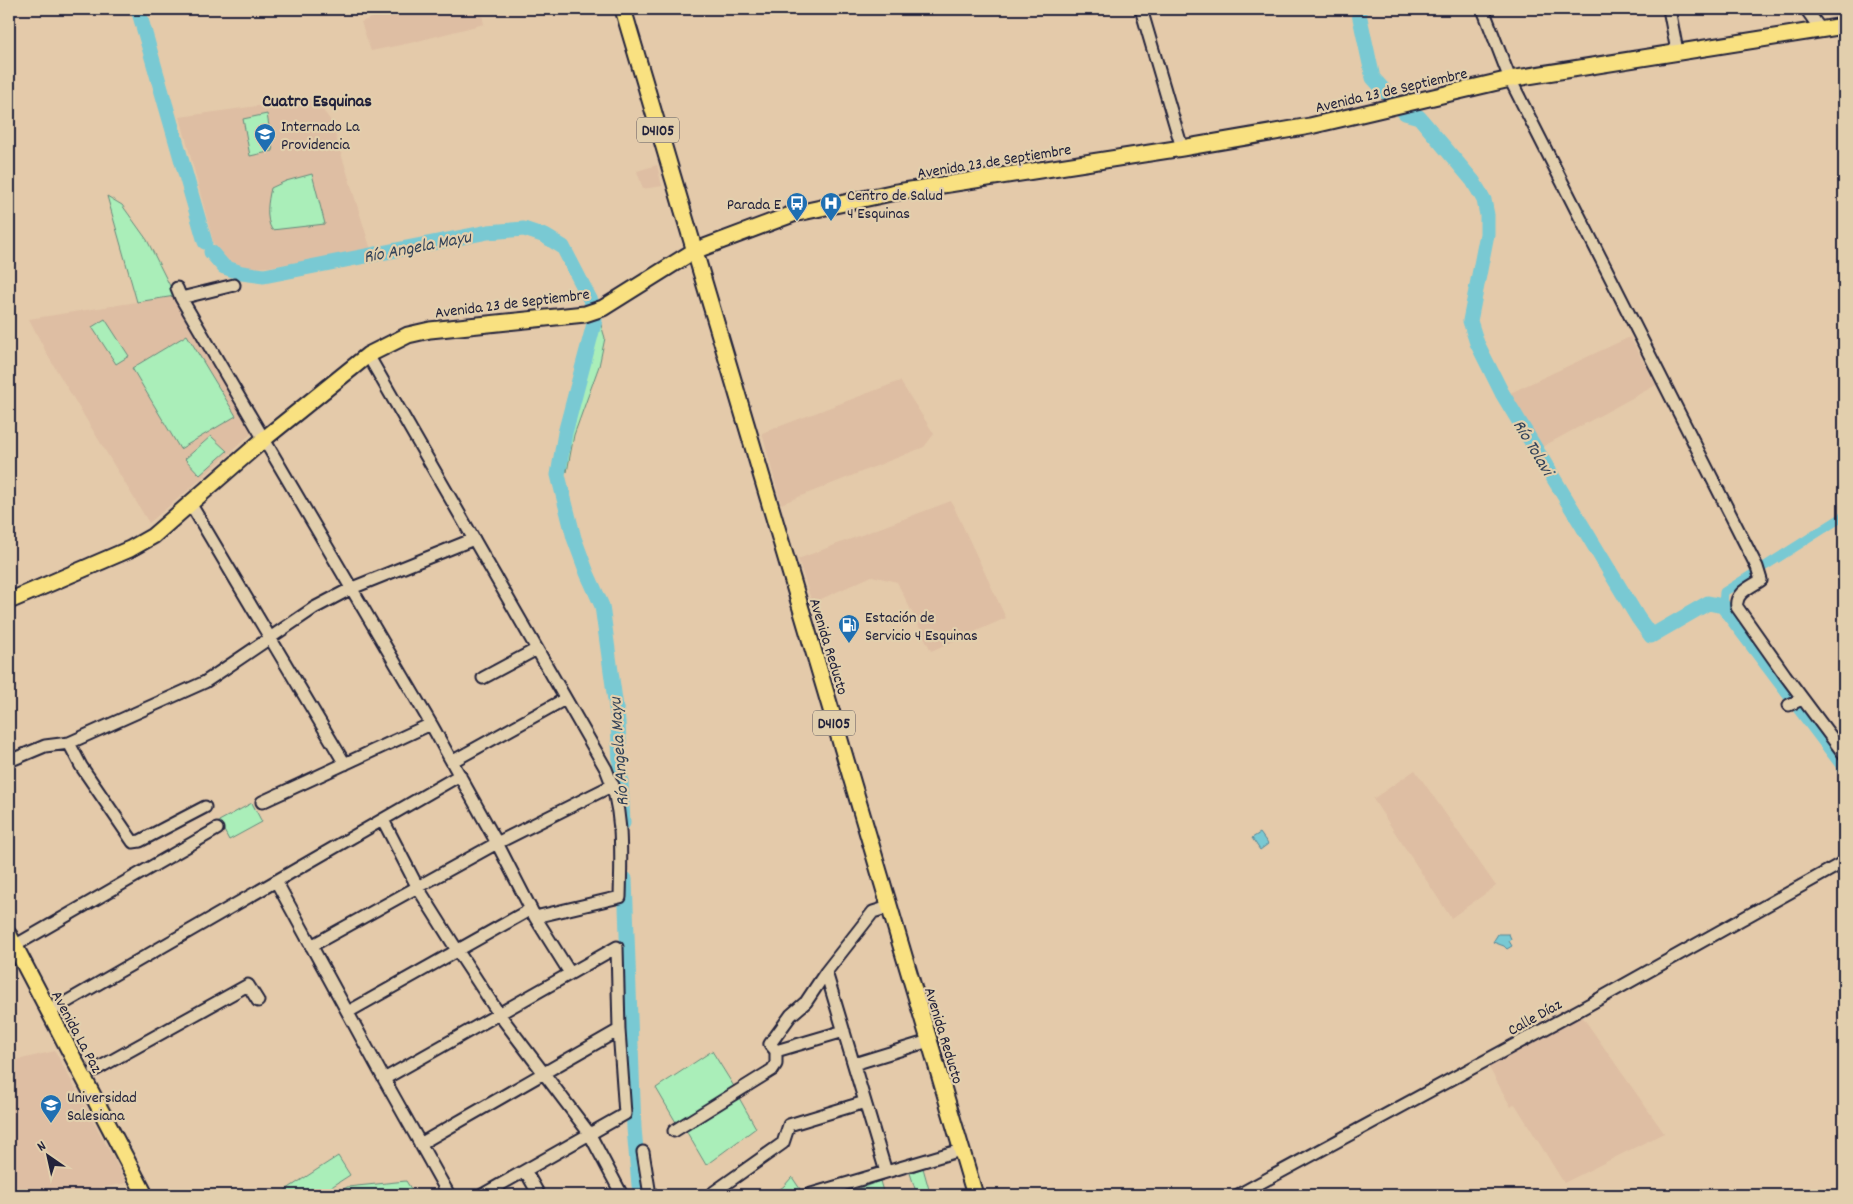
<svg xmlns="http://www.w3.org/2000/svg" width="1853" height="1204" font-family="Dekko,sans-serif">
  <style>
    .built { fill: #debea3 }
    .green { fill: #aaeeb9; stroke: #66887a }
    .water { fill: #79c9d3; stroke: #568696 }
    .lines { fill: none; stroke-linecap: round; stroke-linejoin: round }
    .canal { stroke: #79c9d3; stroke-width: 9 }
    .river { stroke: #79c9d3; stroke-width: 15 }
    .minor-casing { stroke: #22223b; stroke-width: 15 }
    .major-casing { stroke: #22223b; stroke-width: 19 }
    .minor { stroke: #e2cfad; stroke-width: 11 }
    .major { stroke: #f9e181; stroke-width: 15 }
    .labels { text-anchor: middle; stroke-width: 4.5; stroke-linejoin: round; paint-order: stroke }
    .shield { fill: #e2cfad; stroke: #5c565d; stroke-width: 1 }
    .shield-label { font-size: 15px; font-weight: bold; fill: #22223b }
    .street-label { font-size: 16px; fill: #22223b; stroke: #e2cfad }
    .poi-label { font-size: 16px; fill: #22223b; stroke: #e2cfad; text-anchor: start }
    .neighbourhood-label { font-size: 18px; font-weight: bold; fill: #22223b; stroke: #e2cfad }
    .water-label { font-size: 18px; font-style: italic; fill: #334359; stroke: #e2cfad }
  </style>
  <rect width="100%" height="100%" fill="#e4caaa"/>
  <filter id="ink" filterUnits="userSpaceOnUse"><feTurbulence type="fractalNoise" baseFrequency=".02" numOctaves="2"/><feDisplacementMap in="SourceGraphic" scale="10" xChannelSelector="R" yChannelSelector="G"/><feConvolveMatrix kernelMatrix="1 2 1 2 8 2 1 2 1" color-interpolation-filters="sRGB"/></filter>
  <g filter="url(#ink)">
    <path class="built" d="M395,9H481L484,24L410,43L371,51L361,22Z
      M314,98L331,121L371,250L269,267L250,268L229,261L217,252L214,245L180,117Z
      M657,165L662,186L643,189L637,171Z
      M175,296L253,432L193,486L149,523L48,356L29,319Z
      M1630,337L1656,385L1542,447L1508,394Z
      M900,381L934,434L924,447L781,504L762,433Z
      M951,501L1006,618L931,651L897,582L872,576L812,603L798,559Z
      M1415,770L1496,886L1451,918L1373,799Z
      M1582,1016L1664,1133L1564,1183L1515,1104L1511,1107L1487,1064Z
      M55,1051L127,1183L64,1195H9V1062Z"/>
    <path class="green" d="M267,114L273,151L250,156L243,119Z
      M312,174L325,224L272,230C265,218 268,201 271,188L286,181Z
      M107,196L122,205L147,240L175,296L137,302Z
      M599,318L605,338L599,366L574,435L567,472C560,447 575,410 582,386C589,363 595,341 599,318Z
      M105,319L129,356L116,364L92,327Z
      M187,335L236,416L180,449L132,368Z
      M211,436L227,451L200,475L185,459Z
      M252,803L262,822L229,840L219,821Z
      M712,1051L735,1088L677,1124L656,1088Z
      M738,1096L756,1128L706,1165L685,1129Z
      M338,1156L350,1175L319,1195H283L281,1193Z
      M923,1168L930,1193L929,1195H917L910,1173Z
      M792,1177L804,1195H772L784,1186Z
      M406,1181L415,1195H335L347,1187Z
      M880,1181L884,1195H854L853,1191Z"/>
    <path class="water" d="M1260,833L1268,844L1260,850L1252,838Z
      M1498,934H1509L1511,939L1509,941L1512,946L1507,949L1504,946L1493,942Z"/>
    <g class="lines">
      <path class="canal" d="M1723,606L1724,592L1844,516"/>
      <path class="river" d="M138,9L205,242
        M1358,9L1373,78L1405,113L1419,117L1473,181L1484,200L1487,215V234L1470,321L1477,343L1502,393L1638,618L1651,636L1708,603L1723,606L1844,766
        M211,252L224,267L242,273L264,276L488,232L524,229L545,236L563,247L593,305
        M595,320L565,433L558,475L574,538L587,573L602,606L618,722L623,823
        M625,879L634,1128L639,1185L642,1195"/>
      <g class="minor-casing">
        <path id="minor" d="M1141,9L1182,148
          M1483,9L1510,79L1757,567L1761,580C1751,587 1734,593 1737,607L1785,675L1844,754
          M1669,9L1677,51
          M1806,9L1821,30
          M177,288L181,298L431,724L497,843L535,917L570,973
          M181,298L234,285
          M368,355L606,769C624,809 621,855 620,897L535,917
          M190,503L345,764
          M483,678L537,649
          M1789,705L1802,699
          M69,743L81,766L133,842L140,841L205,807
          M9,761L45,746L69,743L205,682L314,608L352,588L474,539
          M453,761L565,699
          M262,802L431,724
          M383,820L418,888L457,950L499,1014L589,1133L622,1195
          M276,881L384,1079L449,1195
          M311,946L497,843L613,785
          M9,949L217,829
          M826,972L886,1172
          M49,1012L460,775
          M348,1012L531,909
          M776,1051L770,1044L791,1015L806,1002L826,972L873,912L889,907
          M854,1064L929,1041
          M95,1070L248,985L258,1001
          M384,1079L617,947L619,1030L625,1114L482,1195
          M674,1131L772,1070L776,1064V1051L844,1031
          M420,1144L619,1030
          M643,1152L650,1195
          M526,1172L539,1195
          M714,1192L783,1143L789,1125L865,1102
          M808,1195L961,1150
          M1238,1195L1581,1009L1844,862"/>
      </g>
      <g class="major-casing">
        <path id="major" d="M623,9L975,1195
          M9,601L130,549L153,536L264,439L368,355L408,335L430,330L585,314L603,308L694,251L793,214L891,193L1182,148L1310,126L1510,79L1844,26
          M9,935L145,1195"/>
      </g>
      <use href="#minor" class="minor"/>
      <use href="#major" class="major"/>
    </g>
  </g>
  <defs>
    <g id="school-pin" transform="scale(1.125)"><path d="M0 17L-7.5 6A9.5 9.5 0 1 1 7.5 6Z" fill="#1f6fb2" stroke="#e2cfad"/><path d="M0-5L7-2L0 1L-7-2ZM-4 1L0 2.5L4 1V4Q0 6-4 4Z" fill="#fff"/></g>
    <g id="bus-pin" transform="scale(1.125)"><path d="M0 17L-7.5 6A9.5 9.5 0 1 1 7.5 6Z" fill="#1f6fb2" stroke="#e2cfad"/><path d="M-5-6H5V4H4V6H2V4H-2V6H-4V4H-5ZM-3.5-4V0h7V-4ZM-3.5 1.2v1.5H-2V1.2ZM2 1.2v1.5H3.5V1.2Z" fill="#fff"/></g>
    <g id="hospital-pin" transform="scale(1.125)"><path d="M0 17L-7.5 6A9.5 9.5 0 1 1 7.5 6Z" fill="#1f6fb2" stroke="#e2cfad"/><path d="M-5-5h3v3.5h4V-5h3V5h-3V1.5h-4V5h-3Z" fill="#fff"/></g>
    <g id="fuel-pin" transform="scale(1.125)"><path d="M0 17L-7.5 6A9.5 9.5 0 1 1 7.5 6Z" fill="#1f6fb2" stroke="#e2cfad"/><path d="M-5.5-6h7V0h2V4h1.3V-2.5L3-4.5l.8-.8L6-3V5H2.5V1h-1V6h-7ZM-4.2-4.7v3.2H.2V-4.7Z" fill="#fff"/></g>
    <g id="university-pin" transform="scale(1.125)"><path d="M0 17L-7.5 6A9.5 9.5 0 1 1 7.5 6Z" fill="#1f6fb2" stroke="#e2cfad"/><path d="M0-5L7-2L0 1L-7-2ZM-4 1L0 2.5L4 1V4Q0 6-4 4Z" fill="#fff"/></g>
  </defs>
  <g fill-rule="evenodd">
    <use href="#school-pin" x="265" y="134"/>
    <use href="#bus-pin" x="797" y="203"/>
    <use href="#hospital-pin" x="831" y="203"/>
    <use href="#fuel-pin" x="849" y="625"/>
    <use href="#university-pin" x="51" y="1105"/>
  </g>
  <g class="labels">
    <g class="shield">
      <rect x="637" y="117.5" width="42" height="25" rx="4"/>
      <rect x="813" y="710.5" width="42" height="25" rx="4"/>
    </g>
    <g class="shield-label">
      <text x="658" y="135">D4105</text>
      <text x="834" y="728">D4105</text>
    </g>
    <g class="street-label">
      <text transform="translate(1391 89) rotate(-13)" y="6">Avenida 23 de Septiembre</text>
      <text transform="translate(994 160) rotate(-9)" y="6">Avenida 23 de Septiembre</text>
      <text transform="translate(512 302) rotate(-7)" y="6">Avenida 23 de Septiembre</text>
      <text transform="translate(830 646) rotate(73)" y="6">Avenida Reducto</text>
      <text transform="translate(1534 1016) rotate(-29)" y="6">Calle Díaz</text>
      <text transform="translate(78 1031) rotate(62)" y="6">Avenida La Paz</text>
      <text transform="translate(945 1035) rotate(73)" y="6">Avenida Reducto</text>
    </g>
    <g class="poi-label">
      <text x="281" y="131">Internado La<tspan x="281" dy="18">Providencia</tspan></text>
      <text x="847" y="200">Centro de Salud<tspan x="847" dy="18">4 Esquinas</tspan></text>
      <text x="781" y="209" text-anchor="end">Parada E</text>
      <text x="865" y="622">Estación de<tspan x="865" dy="18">Servicio 4 Esquinas</tspan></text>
      <text x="67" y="1102">Universidad<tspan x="67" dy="18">Salesiana</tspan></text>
    </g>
    <g class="neighbourhood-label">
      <text x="317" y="106">Cuatro Esquinas</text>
    </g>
    <g class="water-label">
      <text transform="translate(417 246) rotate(-11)" y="6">Río Angela Mayu</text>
      <text transform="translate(1534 447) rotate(59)" y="6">Río Tolavi</text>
      <text transform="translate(618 752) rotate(-94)" y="6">Río Angela Mayu</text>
    </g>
  </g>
  <rect width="1853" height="1204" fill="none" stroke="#e2cfad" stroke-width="30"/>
  <rect x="15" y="15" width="1823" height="1174" fill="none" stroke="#22223b" stroke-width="2" filter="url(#ink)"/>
  <g transform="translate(48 1156) rotate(326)" stroke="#e2cfad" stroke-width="4" paint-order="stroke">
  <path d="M0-4L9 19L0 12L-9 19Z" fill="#22223b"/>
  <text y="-8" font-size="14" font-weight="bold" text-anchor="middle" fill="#22223b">N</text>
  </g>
</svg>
